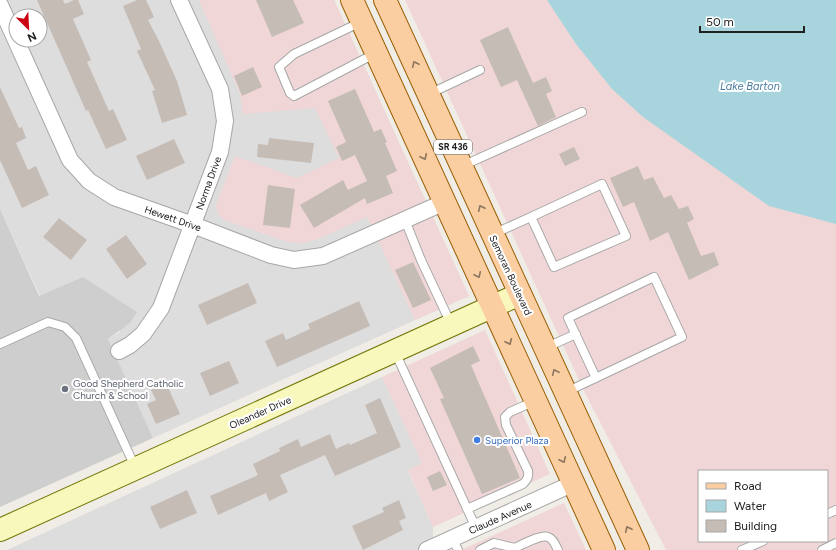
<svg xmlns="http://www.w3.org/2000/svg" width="836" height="550" font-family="Figtree,sans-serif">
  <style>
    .residential { fill: #dedddd; fill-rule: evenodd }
    .commercial { fill: #f0d6d7; fill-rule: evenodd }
    .religious { fill: #cecece }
    .water { fill: #a8d5dd }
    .building { fill: #c5bcb6 }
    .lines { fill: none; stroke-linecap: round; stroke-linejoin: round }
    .lane-casing { stroke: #a7a7a7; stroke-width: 10 }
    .street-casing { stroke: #a7a7a7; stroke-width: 18 }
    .secondary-casing { stroke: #727707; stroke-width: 24 }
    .primary-casing { stroke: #995d03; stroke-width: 24 }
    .lane { stroke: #fff; stroke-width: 8 }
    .street { stroke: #fff; stroke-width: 16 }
    .secondary { stroke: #f9f8bc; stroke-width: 22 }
    .primary { stroke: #facea1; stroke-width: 22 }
    .oneway { stroke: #8d7760 }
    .worship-dot { fill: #6b7280; stroke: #fff; stroke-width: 1.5 }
    .shop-dot { fill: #3f7fe0; stroke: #fff; stroke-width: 1.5 }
    .labels { text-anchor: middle; stroke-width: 4; stroke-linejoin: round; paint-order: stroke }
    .shield { fill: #fff; stroke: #636363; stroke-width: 1 }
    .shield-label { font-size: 9px; font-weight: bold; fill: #202020 }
    .street-label { font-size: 10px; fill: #202020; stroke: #fff }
    .worship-label { font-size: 10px; fill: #5b616d; stroke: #fff; text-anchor: start }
    .shop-label { font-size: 10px; fill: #366cbe; stroke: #fff; text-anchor: start }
    .water-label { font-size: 11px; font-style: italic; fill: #47799f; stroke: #fff }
  </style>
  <rect width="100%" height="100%" fill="#f0ece6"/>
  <path class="residential" d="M0,0H334L469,296L153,438L108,339L120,332L83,277L40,296L0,209ZM16,16H40V40H16Z
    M382,377L423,464L408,471L433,527V550H7Z"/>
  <path class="commercial" d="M199,0H334L469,296L415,320L367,217L316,240L302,243L289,242L279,239L224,220L220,216L217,211L216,205L235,156L297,178L339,158L315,108L243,114L240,94Z
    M405,0H836V550H666L584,391ZM699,471H827V541H699Z
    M485,330L550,474L433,527L408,470L422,463L382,377Z
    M564,503L586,550H461Z"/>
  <path class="religious" d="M0,209L39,296L83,277L137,312L130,323L108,339L153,438L0,507Z"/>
  <path class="water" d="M547,0H836V224L769,206L643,117L612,89L576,44Z"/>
  <path class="building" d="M37,0H63L65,4L74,0H78L84,14L73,19L91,60L87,62L109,111L113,109L127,140L106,149L88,110L86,111Z
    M137,0H146L154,17L148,20L159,41L177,81L187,115L162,123L152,91L155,90L137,51L141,49L123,6Z
    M256,0H293L304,23L272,37Z
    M508,27L533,83L546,77L552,91L546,94L556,117L538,126L517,80L501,87L480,40Z
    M253,67L262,87L242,96L234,76Z
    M0,87L19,128L22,127L26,138L16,143L28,170L36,166L49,195L22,208L0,160Z
    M355,89L374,132L381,129L387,142L385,143L397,171L386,176L393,193L367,204L365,198L314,228L300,205L343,180L348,190L367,181L355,155L342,161L336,147L346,142L328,101Z
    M269,138L314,143L311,163L257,157L258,144L268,145Z
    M174,139L185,163L147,180L136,156Z
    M574,147L580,159L565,166L559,154Z
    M638,166L644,180L653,177L664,198L671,195L679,209L688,206L694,219L687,223L701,256L714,252L719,265L689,280L668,232L650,241L634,202L623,207L610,178Z
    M268,185L295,189L290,228L263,225Z
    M59,218L87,240L71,260L43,237Z
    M126,235L147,264L127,279L106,249Z
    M413,262L431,300L413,308L395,270Z
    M248,283L257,303L207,325L198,305Z
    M359,301L370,326L277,367L265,341L283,333L286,340L310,329L308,324Z
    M473,346L480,361L471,365L520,478L482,494L440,399L444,398L430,368Z
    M229,361L239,383L210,396L200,373Z
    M166,383L180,414L156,424L147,404L156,400L151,390Z
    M380,398L401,447L335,476L325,455L280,475L288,492L269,501L266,493L218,515L210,496L258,475L253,464L280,451L279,448L298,439L301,447L330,434L336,449L349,443L350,445L377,433L365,405Z
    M440,471L447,485L433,491L427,477Z
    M187,490L197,513L160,529L150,507Z
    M399,500L406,518L399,521L403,530L363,550L352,526L384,512L382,508Z"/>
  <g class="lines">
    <g class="lane-casing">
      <path id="lane" d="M361,22L294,54L279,67L290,93L294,96L376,53
        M429,94L480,70
        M462,166L582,112
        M405,220L421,260L451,324
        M493,234L531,217L602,184L626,236L554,267L531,217
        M0,344L48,322L65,327L76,338L135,467
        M545,348L576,334
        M395,352L476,528
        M566,392L682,337L654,277L568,318L596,378
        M467,509L523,484C527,480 529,477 528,471L506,425L505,417L510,412L535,401
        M827,514L836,510
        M452,538L458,550
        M480,550L494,543L515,548
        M511,550C519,546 541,534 548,537C554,539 555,545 558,550
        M742,550L763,541
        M822,550L836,543"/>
    </g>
    <g class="street-casing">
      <path id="street" d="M0,5L70,160L89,181L114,197L193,225L271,255L294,260L323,256L445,202
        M119,351L130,345L143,334L161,308L220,152L225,121L220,89L179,0
        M427,550L574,483"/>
    </g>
    <g class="secondary-casing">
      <path id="secondary" d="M0,530L520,294"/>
    </g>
    <g class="primary-casing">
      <path id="primary" d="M352,0L604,550
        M385,0L638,550"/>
    </g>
    <use href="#lane" class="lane"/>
    <use href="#street" class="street"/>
    <use href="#secondary" class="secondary"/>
    <use href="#primary" class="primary"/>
  </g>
  <defs><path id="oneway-chevron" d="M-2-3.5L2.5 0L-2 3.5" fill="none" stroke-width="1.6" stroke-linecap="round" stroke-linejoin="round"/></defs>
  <g class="oneway">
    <use href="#oneway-chevron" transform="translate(415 64) rotate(-115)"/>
    <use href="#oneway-chevron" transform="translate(424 157) rotate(65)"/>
    <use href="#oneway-chevron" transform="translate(481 208) rotate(-115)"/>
    <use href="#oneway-chevron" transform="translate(478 275) rotate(65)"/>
    <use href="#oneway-chevron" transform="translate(509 342) rotate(65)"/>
    <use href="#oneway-chevron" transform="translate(555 372) rotate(-115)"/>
    <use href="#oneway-chevron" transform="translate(563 460) rotate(65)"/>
    <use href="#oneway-chevron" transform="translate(628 529) rotate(-115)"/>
  </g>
  <circle class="worship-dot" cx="65" cy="389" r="4"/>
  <circle class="shop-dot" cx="477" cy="440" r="4"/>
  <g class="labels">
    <rect class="shield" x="434" y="140" width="38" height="14" rx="3"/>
    <g class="shield-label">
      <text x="453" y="150">SR 436</text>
    </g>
    <g class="street-label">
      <text transform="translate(208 183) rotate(-70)" y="4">Norma Drive</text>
      <text transform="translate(173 218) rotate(19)" y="4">Hewett Drive</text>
      <text transform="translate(511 275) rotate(65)" y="4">Semoran Boulevard</text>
      <text transform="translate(260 412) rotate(-24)" y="4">Oleander Drive</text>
      <text transform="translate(500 517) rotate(-24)" y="4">Claude Avenue</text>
    </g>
    <g class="worship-label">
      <text x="73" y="387">Good Shepherd Catholic<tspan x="73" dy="12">Church &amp; School</tspan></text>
    </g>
    <g class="shop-label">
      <text x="485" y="444">Superior Plaza</text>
    </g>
    <g class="water-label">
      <text x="750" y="90">Lake Barton</text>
    </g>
  </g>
  <rect x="698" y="470" width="130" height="72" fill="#ffffff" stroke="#a6a6a6"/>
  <rect x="706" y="483" width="20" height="6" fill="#facea1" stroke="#a6a6a6"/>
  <text x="734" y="490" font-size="12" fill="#202020">Road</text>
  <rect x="706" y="500" width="20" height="12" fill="#a8d5dd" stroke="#a6a6a6"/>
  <text x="734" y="510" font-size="12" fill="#202020">Water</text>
  <rect x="706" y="520" width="20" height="12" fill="#c5bcb6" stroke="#a6a6a6"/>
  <text x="734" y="530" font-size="12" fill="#202020">Building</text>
  <g transform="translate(28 28) rotate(156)"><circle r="19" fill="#ffffff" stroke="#a6a6a6"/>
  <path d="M0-3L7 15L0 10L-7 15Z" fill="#cc0411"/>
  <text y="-6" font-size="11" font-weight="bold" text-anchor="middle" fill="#202020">N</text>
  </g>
  <path d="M700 26v6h104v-6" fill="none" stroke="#202020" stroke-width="2"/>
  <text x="706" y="26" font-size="12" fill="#202020" stroke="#ffffff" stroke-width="3" paint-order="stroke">50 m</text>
</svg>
